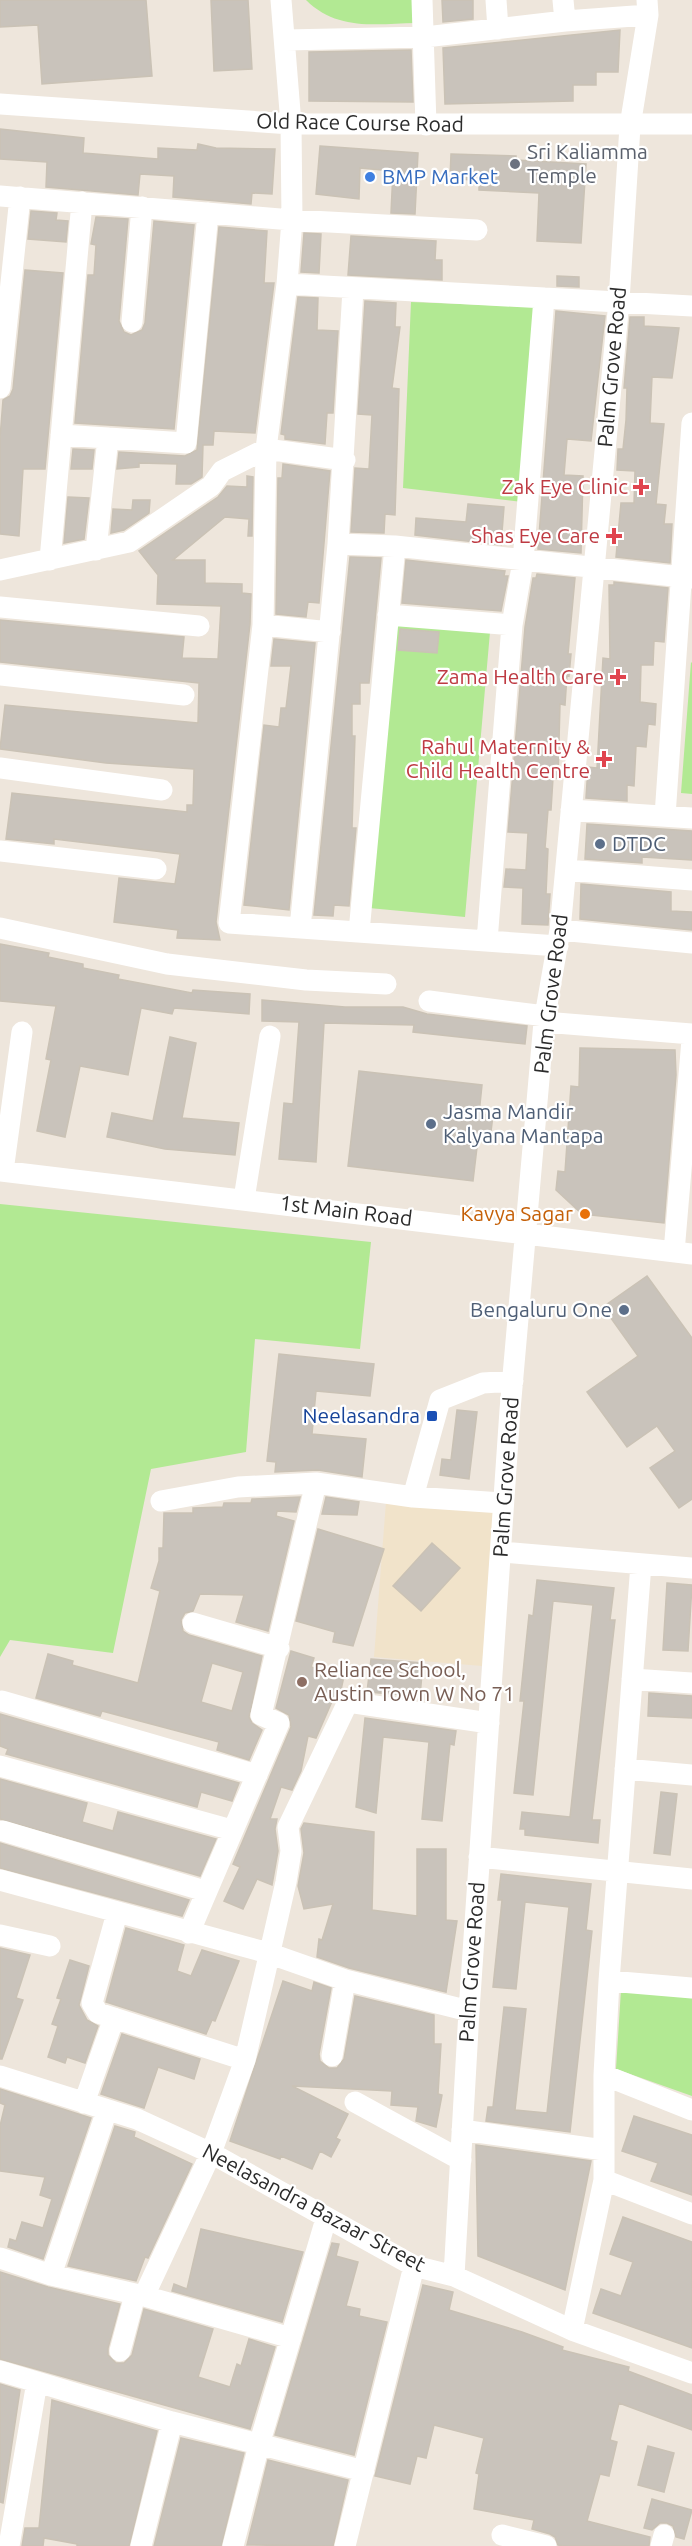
<svg xmlns="http://www.w3.org/2000/svg" width="692" height="2546" font-family="Ubuntu,sans-serif">
  <style>
    .education { fill: #f1e3ca }
    .green { fill: #b2e993 }
    .building { fill: #c9c3bb; stroke: #cac2b5; stroke-width: 1.5; fill-rule: evenodd }
    .lines { fill: none; stroke-linecap: round; stroke-linejoin: round }
    .minor { stroke: #fff; stroke-width: 21 }
    .worship-dot { fill: #6b7280; stroke: #fff; stroke-width: 2 }
    .shop-dot { fill: #3f7fe0; stroke: #fff; stroke-width: 2 }
    .health-dot { fill: #e0444e; stroke: #fff; stroke-width: 2 }
    .service-dot { fill: #5c6f8a; stroke: #fff; stroke-width: 2 }
    .food-dot { fill: #e8710a; stroke: #fff; stroke-width: 2 }
    .transit-dot { fill: #1a4fb4; stroke: #fff; stroke-width: 2 }
    .education-dot { fill: #8d6e63; stroke: #fff; stroke-width: 2 }
    .labels { text-anchor: middle; stroke-width: 4.5; stroke-linejoin: round; paint-order: stroke }
    .street-label { font-size: 21px; fill: #2b2b2b; stroke: #fff }
    .worship-label { font-size: 21px; fill: #5b616d; stroke: #fff; text-anchor: start }
    .shop-label { font-size: 21px; fill: #366cbe; stroke: #fff; text-anchor: start }
    .health-label { font-size: 21px; fill: #be3a42; stroke: #fff; text-anchor: end }
    .service-label { font-size: 21px; fill: #4e5e75; stroke: #fff; text-anchor: start }
    .food-label { font-size: 21px; fill: #c56008; stroke: #fff; text-anchor: end }
    .transit-label { font-size: 21px; fill: #164399; stroke: #fff; text-anchor: end }
    .education-label { font-size: 21px; fill: #785e54; stroke: #fff; text-anchor: start }
  </style>
  <rect width="100%" height="100%" fill="#eee6dc"/>
  <path class="education" d="M386,1502L495,1511L482,1666L374,1657Z"/>
  <path class="green" d="M306,0H414L416,23C376,24 337,31 306,0Z
    M411,302L534,307L522,502L403,488Z
    M393,624L490,632L465,917L369,908Z
    M691,662L692,663V794L681,793Z
    M0,1204L371,1242L360,1349L255,1339L246,1452L151,1469L113,1653L10,1640L0,1657Z
    M621,1990L692,1996V2096L616,2069Z"/>
  <path class="building" d="M0,0H146L152,76L42,84L38,25L0,27Z
    M211,0H248L252,69L214,71Z
    M442,0H473V19L443,22Z
    M620,30L618,72H596V85H573V101L445,104L443,48Z
    M411,50L413,102L309,101V52Z
    M0,129L84,138L83,153L158,159V148L197,150L198,144L216,148L275,149L272,194L252,193L251,204L173,197L174,176L140,174L138,195L46,187L47,162L0,159Z
    M320,146L418,153L415,214L391,213L393,171L360,168L359,199L316,194Z
    M451,154L516,156V160L586,164L581,243L537,241L539,193L479,190V180L450,179Z
    M31,211L57,213L56,220L68,221L66,242L28,239Z
    M96,217L128,219L119,321L124,332L131,335L142,330L145,323L154,221L194,225L174,429L75,423L88,275H94L96,245L91,244Z
    M219,227L267,231L264,283H274L255,433L214,431L213,445H203L202,477L191,484H176L177,464L139,463V467L117,469L119,452L185,456L197,450Z
    M304,233L321,234L319,273L301,272Z
    M351,236L436,241L435,260H442V280L348,275Z
    M25,270L63,273L45,469H23L19,536L0,534V438L3,400L10,396L13,389Z
    M557,276L579,277V287L557,286Z
    M298,297L318,298L317,330L338,331L333,413H327L325,444L285,439V435L281,434Z
    M365,301L396,303L395,327H400L392,388L399,389L395,515L385,514L384,533L351,532L355,468L369,469L372,415L358,414Z
    M556,311L605,316L591,441L567,439L564,475L583,476L581,553L538,549Z
    M630,317H644V326L679,328L672,378L652,377L650,423L664,424L656,504L666,505L664,524H672L670,563L616,557L621,503H634L635,471L617,470L618,449H623L626,420L627,388H624Z
    M73,449L94,450L92,469H71Z
    M283,464L330,471L319,603L308,602L306,617L276,614L278,478H282Z
    M247,476L253,477L252,536H248L249,519L225,517L173,560H205V583L242,584V593L251,594L250,624L216,922L220,940L177,938L178,930L114,922L119,878L175,884L180,854L54,839V844L6,839L12,793L187,812V805H193L194,769L106,763L0,749L5,705L198,723L199,683L0,662V620L184,637L182,658L218,659L221,606L157,604L158,575L139,551L218,497L227,486L247,487Z
    M68,497L89,498L84,539L64,543Z
    M133,500H150L149,513L124,530L111,533L113,509L132,510Z
    M468,504L504,507L501,545L415,535L416,518L466,522Z
    M350,557L381,558L369,683H360V704H352V736H355L352,828H356L349,906L334,905L333,916L314,915Z
    M406,560L505,571L504,576H508L501,611L402,603Z
    M537,574L575,578L568,654H571L569,676L567,675L565,705L560,704L558,778H553L551,810H548L545,848L548,849L546,894H550L548,925L522,924L523,888L504,887L506,869L526,870L528,833L508,832L525,627L533,578H536Z
    M614,582L668,588L664,642L654,641L653,665H641L640,702L656,704L655,725L648,724L646,747L636,746L634,786L627,785V801L586,798L588,767L597,768L603,658L610,659L609,585H614Z
    M400,629L439,632L437,653L398,650Z
    M274,639L315,643L289,910L244,905L264,725L279,727L281,708H286L291,666H271Z
    M587,824L692,831V860L642,857V863L585,859Z
    M581,884L671,892V911L692,912V930L580,919Z
    M0,944L49,953L48,957L83,964V968L119,975L118,979L192,993L193,990L250,994L249,1014L174,1008L172,1014L141,1008L128,1075L80,1066L65,1137L37,1131L51,1060L46,1059L56,1006L0,1001Z
    M262,1000L345,1007H403L427,1014L527,1026L525,1044L413,1032L414,1025L324,1023L316,1162L279,1159L284,1103L293,1104L299,1022L262,1021Z
    M170,1037L196,1043L182,1118L239,1123L235,1155L165,1149L107,1137L112,1113L153,1121Z
    M580,1048L675,1050L676,1075L664,1223L582,1214L556,1190L558,1171L565,1172L571,1086L579,1087Z
    M359,1071L482,1085L479,1114L493,1115L490,1140L478,1139L473,1181L348,1166Z
    M647,1276L692,1338V1499L679,1508L650,1468L675,1451L657,1426L627,1447L587,1392L638,1356L603,1307Z
    M279,1354L374,1364L370,1396L316,1391L312,1434L366,1439L362,1477L318,1470L275,1472L276,1462L267,1461Z
    M457,1410L477,1412L469,1479L440,1475L442,1459L451,1460Z
    M300,1497L296,1512L277,1511L276,1516L294,1521L268,1631L236,1622L244,1595L200,1594L193,1611L185,1613L181,1620L183,1631L189,1635L262,1656L249,1717L252,1723L262,1730L249,1760L217,1750L219,1742L102,1711L100,1716L36,1698L48,1654L73,1661L72,1665L138,1683L160,1591L151,1588L159,1561V1548H163L164,1513H193V1508L223,1507L224,1503H251L252,1499ZM212,1663L243,1672L232,1711L201,1702Z
    M326,1497L359,1502L357,1515L322,1514Z
    M318,1529L384,1549L353,1646L333,1642L335,1632L296,1621Z
    M432,1543L460,1568L421,1611L393,1586Z
    M537,1580L614,1588L610,1620H615L592,1820H600L598,1843L525,1835V1829H520L522,1812L570,1817L593,1605L553,1601L533,1795L514,1793L524,1701H520L529,1615L533,1616Z
    M667,1583L692,1585L688,1651L663,1650Z
    M291,1651L314,1658L311,1667L344,1676L341,1690H337L316,1738L308,1736L301,1771L292,1790L281,1787L270,1819H277L275,1829L278,1851L272,1885L257,1879L243,1909L224,1901L240,1867L233,1864L291,1727L289,1715L276,1708Z
    M371,1659L423,1663L420,1696L367,1692Z
    M649,1693L692,1696V1718L648,1716Z
    M0,1714L239,1783L232,1801L201,1792L197,1807L6,1754L8,1749L0,1746Z
    M365,1718L456,1731L454,1745L450,1744L442,1821L422,1819L429,1742L383,1737L376,1813L356,1807Z
    M0,1779L87,1803L82,1822L113,1831L118,1812L216,1839L200,1876L0,1819Z
    M661,1792L677,1794L670,1855L654,1853Z
    M304,1823L374,1832L372,1910L417,1916V1849H446V1920L457,1921L446,1992L349,1968L317,1957L319,1939L322,1940L333,1904L304,1909L298,1886L304,1853L301,1829Z
    M0,1843L189,1900L182,1916L0,1868Z
    M501,1874L591,1884L586,1930L592,1931L570,2132L486,2121L488,2107H493L504,2007L526,2009L515,2110L547,2113L569,1907L525,1902L516,1989L493,1987L502,1900H498Z
    M126,1928L184,1945L177,1971L191,1976L202,1950L239,1961L215,2021L212,2020L206,2034L106,2002Z
    M0,1948L30,1955L16,1998L23,2000L2,2059H0Z
    M70,1960L89,1966L79,2005L87,2020L98,2026L85,2063L67,2057L65,2063L48,2057L58,2026L52,2024L61,1999L57,1998Z
    M283,1981L312,1991L314,1982L331,1988L319,2054L320,2061L329,2068H337L344,2059L355,1996L434,2015V2044H441L438,2094L442,2095L436,2127L416,2121L418,2107L391,2105L392,2091L292,2086L348,2114L336,2138L340,2140L331,2157L320,2151L312,2169L281,2156L280,2159L230,2141Z
    M122,2034L200,2059L194,2079L158,2067L144,2108L101,2094Z
    M0,2089L91,2118L43,2259L8,2247L10,2239L16,2241L22,2222L43,2228L52,2199L40,2195L45,2177L0,2171V2126L5,2105L0,2103Z
    M634,2116L692,2135V2195L651,2181L658,2163L622,2151Z
    M115,2126L135,2132L134,2137L192,2164L148,2258L145,2257L136,2281L68,2266Z
    M476,2145L591,2161L565,2290L478,2256Z
    M623,2217L692,2242V2348L593,2313L601,2289L621,2296L633,2262L610,2254Z
    M201,2229L303,2252L282,2322L172,2291L174,2284L187,2289Z
    M332,2243L339,2244L336,2256L358,2262L346,2306L360,2309L359,2316L387,2322L354,2455L275,2435Z
    M0,2272L48,2287L120,2304L108,2348V2355L116,2363H124L132,2355L144,2309L213,2329L198,2377L230,2387L237,2364L241,2366L249,2339L275,2347L250,2429L0,2359Z
    M423,2285L453,2292L449,2310L522,2332L563,2347L562,2350L629,2367L628,2371L692,2395V2430L619,2403L610,2440L617,2442L609,2476L600,2474L587,2521L650,2537L649,2546H563L558,2545L555,2537L550,2534L532,2529L534,2520L474,2509L479,2474L476,2473L484,2438L434,2425L426,2458L417,2456L410,2484L375,2476Z
    M0,2384L20,2390L3,2503L0,2502Z
    M52,2400L157,2431L129,2546H77V2544L44,2538L43,2546H22L25,2528H39Z
    M181,2438L244,2453L221,2546H154Z
    M648,2446L674,2453L664,2492L638,2485Z
    M268,2460L348,2480L333,2546L247,2545Z
    M652,2499L692,2510L684,2539L676,2537L673,2526L667,2523H660L652,2530L644,2528Z"/>
  <g class="lines">
    <path class="minor" d="M281,0L291,124L292,220L287,284L266,449L263,625L229,923L558,946
      M422,0L426,125
      M496,0L498,29
      M563,0L565,21
      M286,40L425,37L565,21L648,15
      M0,104L291,124H692
      M0,196L292,220L477,230
      M287,284L692,306
      M132,322L142,207
      M0,388L20,197
      M61,435L186,443L208,213
      M338,544L395,546L692,578
      M96,550L108,438
      M50,560L82,202
      M0,570L129,542L211,486L222,471L266,449L345,460
      M0,607L199,626
      M388,615L512,625
      M263,625L330,632
      M0,675L184,695
      M0,768L162,790
      M571,810L692,818
      M665,816L692,423
      M0,851L156,869
      M566,870L692,880
      M0,928L167,964L306,980L386,984
      M300,928L338,544L353,289
      M560,930L692,943
      M359,932L395,546
      M487,941L512,625L523,561L544,298
      M429,1001L545,1016
      M544,1022L692,1034
      M0,1171L692,1254
      M3,1171L22,1032
      M244,1199L270,1036
      M674,1252L692,1040
      M413,1497L440,1400L483,1383L513,1381
      M161,1501L238,1487L316,1483L413,1497L502,1503
      M501,1552L692,1568
      M193,1623L279,1648
      M632,1679L692,1683
      M2,1701L257,1775
      M0,1766L232,1830
      M625,1769L692,1775
      M3,1831L205,1891
      M479,1857L692,1879
      M0,1880L268,1953L345,1980L469,2011
      M117,1913L92,2003L98,2013L245,2060
      M189,1933L279,1723L261,1715L316,1483
      M0,1935L50,1946
      M609,1981L692,1988
      M332,2056L345,1980
      M604,2075L692,2110
      M0,2076L137,2119L211,2153L414,2266L454,2276L572,2330L692,2373
      M355,2102L461,2160
      M84,2103L114,2018
      M462,2130L604,2150
      M604,2180L692,2214
      M0,2258L51,2275L144,2296L291,2338
      M51,2275L107,2110
      M454,2276L469,2011L510,1410L544,1022L560,930L594,569L619,301L630,126L648,15L647,0
      M144,2296L211,2153L245,2060L286,1882L291,1851L288,1827L348,1702L489,1723
      M572,2330L604,2180V2075L609,1981L641,1564
      M120,2351L135,2295
      M0,2371L172,2422L364,2471
      M502,2535L546,2546
      M9,2546L37,2382
      M141,2546L172,2422
      M233,2546L259,2445L326,2219
      M345,2546L414,2266
      M661,2546L664,2535"/>
  </g>
  <circle class="worship-dot" cx="515" cy="164" r="6"/>
  <circle class="shop-dot" cx="370" cy="177" r="6"/>
  <g class="health-dot">
    <path d="M638 478h6v6h6v6h-6v6h-6v-6h-6v-6h6z"/>
    <path d="M611 527h6v6h6v6h-6v6h-6v-6h-6v-6h6z"/>
    <path d="M615 668h6v6h6v6h-6v6h-6v-6h-6v-6h6z"/>
    <path d="M601 750h6v6h6v6h-6v6h-6v-6h-6v-6h6z"/>
  </g>
  <g class="service-dot">
    <circle cx="600" cy="844" r="6"/>
    <circle cx="431" cy="1124" r="6"/>
    <circle cx="624" cy="1310" r="6"/>
  </g>
  <circle class="food-dot" cx="585" cy="1214" r="6"/>
  <rect class="transit-dot" x="426" y="1410" width="12" height="12" rx="3"/>
  <circle class="education-dot" cx="302" cy="1682" r="6"/>
  <g class="labels">
    <g class="street-label">
      <text transform="translate(360 123) rotate(1)" y="7">Old Race Course Road</text>
      <text transform="translate(612 367) rotate(-85)" y="7">Palm Grove Road</text>
      <text transform="translate(551 994) rotate(-83)" y="7">Palm Grove Road</text>
      <text transform="translate(346 1211) rotate(7)" y="7">1st Main Road</text>
      <text transform="translate(506 1477) rotate(-86)" y="7">Palm Grove Road</text>
      <text transform="translate(472 1962) rotate(-86)" y="7">Palm Grove Road</text>
      <text transform="translate(314 2208) rotate(28)" y="7">Neelasandra Bazaar Street</text>
    </g>
    <g class="worship-label">
      <text x="527" y="159">Sri Kaliamma<tspan x="527" dy="24">Temple</tspan></text>
    </g>
    <g class="shop-label">
      <text x="382" y="184">BMP Market</text>
    </g>
    <g class="health-label">
      <text x="628" y="494">Zak Eye Clinic</text>
      <text x="600" y="543">Shas Eye Care</text>
      <text x="604" y="684">Zama Health Care</text>
      <text x="590" y="754">Rahul Maternity &amp;<tspan x="590" dy="24">Child Health Centre</tspan></text>
    </g>
    <g class="service-label">
      <text x="612" y="851">DTDC</text>
      <text x="443" y="1119">Jasma Mandir<tspan x="443" dy="24">Kalyana Mantapa</tspan></text>
      <text x="612" y="1317" text-anchor="end">Bengaluru One</text>
    </g>
    <g class="food-label">
      <text x="573" y="1221">Kavya Sagar</text>
    </g>
    <g class="transit-label">
      <text x="420" y="1423">Neelasandra</text>
    </g>
    <g class="education-label">
      <text x="314" y="1677">Reliance School,<tspan x="314" dy="24">Austin Town W No 71</tspan></text>
    </g>
  </g>
</svg>
